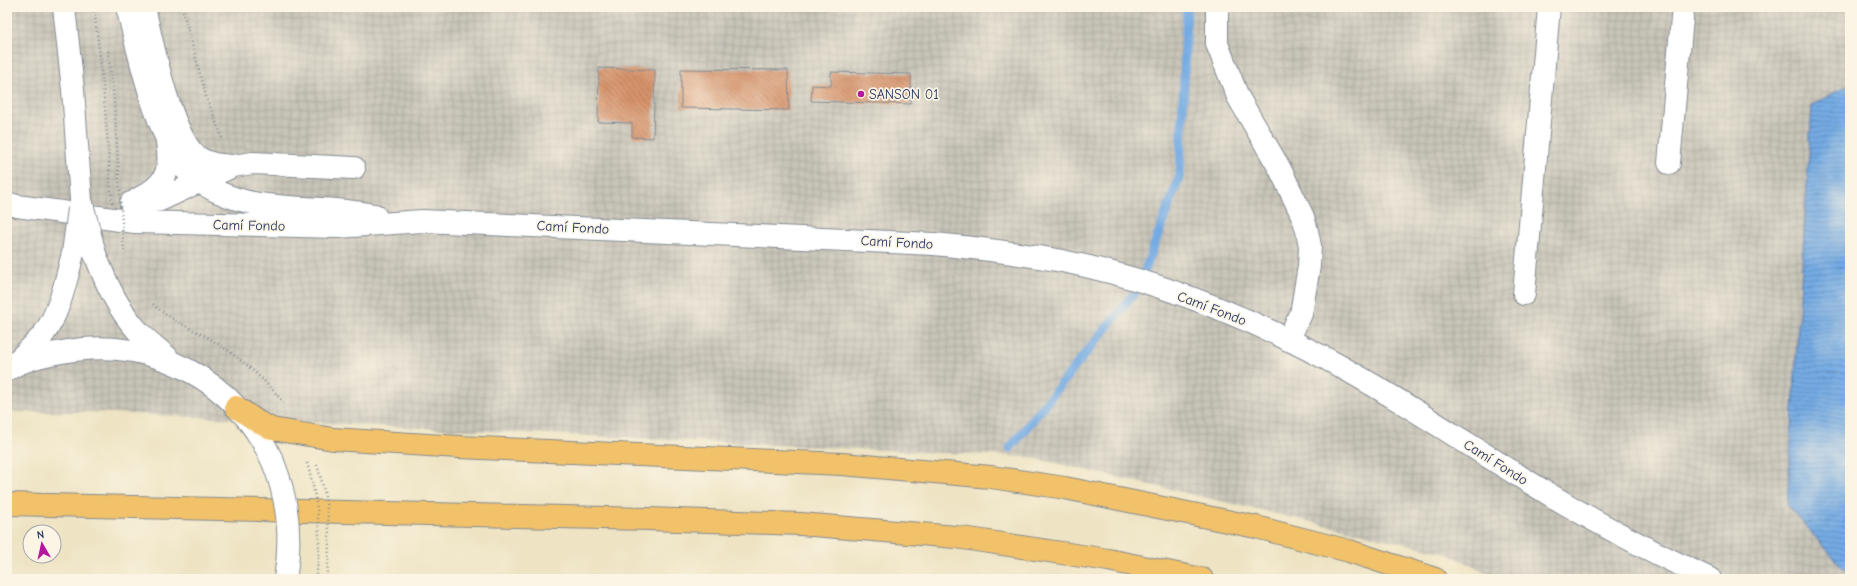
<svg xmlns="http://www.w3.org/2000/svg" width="1857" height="586" font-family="'Comic Neue',sans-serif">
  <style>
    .industrial { fill: url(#industrial-grid) }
    .water { fill: url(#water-rules); stroke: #486da0 }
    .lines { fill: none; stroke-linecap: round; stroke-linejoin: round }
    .stream { stroke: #75abe3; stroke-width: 9 }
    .building { fill: url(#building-back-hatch) }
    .minor-casing { stroke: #848a91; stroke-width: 24 }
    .highway-casing { stroke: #848a91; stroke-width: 24 }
    .path { stroke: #848a91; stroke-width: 2.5; stroke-dasharray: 1 3; stroke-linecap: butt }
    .minor { stroke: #fff; stroke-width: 22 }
    .highway { stroke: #f2c26a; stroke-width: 22 }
    .minor-bridge-casing { stroke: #848a91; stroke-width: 24; stroke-linecap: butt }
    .path-bridge { stroke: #848a91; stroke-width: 2.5; stroke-dasharray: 1 3; stroke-linecap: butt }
    .minor-bridge { stroke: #fff; stroke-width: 22 }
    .poi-dot { fill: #b5179e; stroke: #fcf5e5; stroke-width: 1.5 }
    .labels { text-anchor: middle; stroke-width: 3.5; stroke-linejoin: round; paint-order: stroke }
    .poi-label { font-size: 14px; fill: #1b2f5e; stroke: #fcf5e5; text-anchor: start }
    .street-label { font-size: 14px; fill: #1b2f5e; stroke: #fcf5e5 }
  </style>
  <defs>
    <pattern id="industrial-grid" width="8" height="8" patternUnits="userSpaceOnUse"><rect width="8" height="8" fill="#c8c4b8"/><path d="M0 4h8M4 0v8" fill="none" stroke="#aba9a1"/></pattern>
    <pattern id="water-rules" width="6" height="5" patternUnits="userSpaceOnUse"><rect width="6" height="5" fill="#75abe3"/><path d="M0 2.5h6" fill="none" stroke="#5f8cbb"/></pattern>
    <pattern id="building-back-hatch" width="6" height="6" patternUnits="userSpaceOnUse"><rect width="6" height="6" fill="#d6936b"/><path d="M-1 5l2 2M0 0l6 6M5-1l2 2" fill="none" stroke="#ad785b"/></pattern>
  </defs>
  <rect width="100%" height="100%" fill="#fcf5e5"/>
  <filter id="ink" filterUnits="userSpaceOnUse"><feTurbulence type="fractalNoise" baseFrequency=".025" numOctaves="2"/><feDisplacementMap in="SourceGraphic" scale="8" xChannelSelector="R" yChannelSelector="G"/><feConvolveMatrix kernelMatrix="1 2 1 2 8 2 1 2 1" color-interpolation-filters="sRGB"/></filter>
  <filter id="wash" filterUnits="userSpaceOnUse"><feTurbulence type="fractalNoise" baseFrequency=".012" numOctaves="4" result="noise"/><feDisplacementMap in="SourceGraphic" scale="16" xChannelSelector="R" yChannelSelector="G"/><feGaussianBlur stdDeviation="0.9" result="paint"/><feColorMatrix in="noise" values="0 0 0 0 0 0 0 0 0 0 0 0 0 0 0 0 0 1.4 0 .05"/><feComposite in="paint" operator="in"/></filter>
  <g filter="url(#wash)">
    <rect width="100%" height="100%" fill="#eee4c4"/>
    <path class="industrial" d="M7,7H1850V579H1500L1446,553L1029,457L91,412H7Z"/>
    <path class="water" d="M1850,84V571L1843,568L1787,505L1812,105Z"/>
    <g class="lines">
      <path class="stream" d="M1010,448L1139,287L1180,175L1187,7"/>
    </g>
    <g id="blocks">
      <path class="building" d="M599,68L655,70L653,138L632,137V123L598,122Z
        M681,69L788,70L789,110L681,108Z
        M831,72L911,74V104L811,101L812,85L831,86Z"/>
    </g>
  </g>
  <g filter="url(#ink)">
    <use href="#blocks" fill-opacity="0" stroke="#848a91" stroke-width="1"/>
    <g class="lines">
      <g class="minor-casing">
        <path id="minor" d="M64,7L73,90L81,200
          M127,7C138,49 158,145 189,173C209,192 240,202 267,205C290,208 313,208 336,210C349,211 362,213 375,215
          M144,7C152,42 170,131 195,155C205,164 220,165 233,166
          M1217,7V44L1238,97L1280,169L1303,217L1307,231L1310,246L1309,266L1301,314L1288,340
          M1669,163L1683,7
          M138,199C165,185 172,172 167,142
          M7,203L17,206L135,222L338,227L422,221L934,244C977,248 1019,253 1062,261C1153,279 1241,314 1323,357C1400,398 1472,448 1547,493C1600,525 1654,553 1710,579
          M131,203L160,200L233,166L253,163L354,168
          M95,254C105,281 117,308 137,330C146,340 157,348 167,357
          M1524,294L1549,7
          M17,361C25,353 35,344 43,335C60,312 66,280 73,253
          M7,370C23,360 43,355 62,352C151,335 236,379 273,462"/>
      </g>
      <g class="highway-casing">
        <path id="highway" d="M236,407L258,422L272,429L333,439L459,447L842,464L991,477L1065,488L1256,527L1349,551L1435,579
          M7,504L647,519L801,524L956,537L1108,560L1202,579"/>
      </g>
      <path class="path" d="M94,7L103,84L109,162
        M182,7L206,96L222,138
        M108,51L113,91L118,162
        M153,304C169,319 186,326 205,336C235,353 262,376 284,403"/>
      <use href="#minor" class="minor"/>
      <use href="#highway" class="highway"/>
      <g class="minor-bridge-casing">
        <path id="minor-bridge" d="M81,200L95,254
          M73,253L79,209
          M273,462C289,501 292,538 285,579"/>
      </g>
      <path class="path-bridge" d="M109,162L112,205
        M118,162L124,253
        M307,463C319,505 322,536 316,579
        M317,465C329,502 332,540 326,579"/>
      <use href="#minor-bridge" class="minor-bridge"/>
    </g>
  </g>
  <circle class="poi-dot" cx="861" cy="94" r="4"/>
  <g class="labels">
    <g class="poi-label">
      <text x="869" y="99">SANSON 01</text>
    </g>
    <g class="street-label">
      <text transform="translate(249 225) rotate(1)" y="5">Camí Fondo</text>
      <text transform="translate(573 227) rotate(3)" y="5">Camí Fondo</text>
      <text transform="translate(897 242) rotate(3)" y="5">Camí Fondo</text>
      <text transform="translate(1212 308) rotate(21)" y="5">Camí Fondo</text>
      <text transform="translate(1496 462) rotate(32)" y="5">Camí Fondo</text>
    </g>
  </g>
  <rect width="1857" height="586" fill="none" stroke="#fcf5e5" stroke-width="24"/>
  <g transform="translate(42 544) rotate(351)"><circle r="19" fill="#fcf5e5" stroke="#a2a6af"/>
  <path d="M0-3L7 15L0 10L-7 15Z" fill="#b5179e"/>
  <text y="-6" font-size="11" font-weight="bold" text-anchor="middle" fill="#1b2f5e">N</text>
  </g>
</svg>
